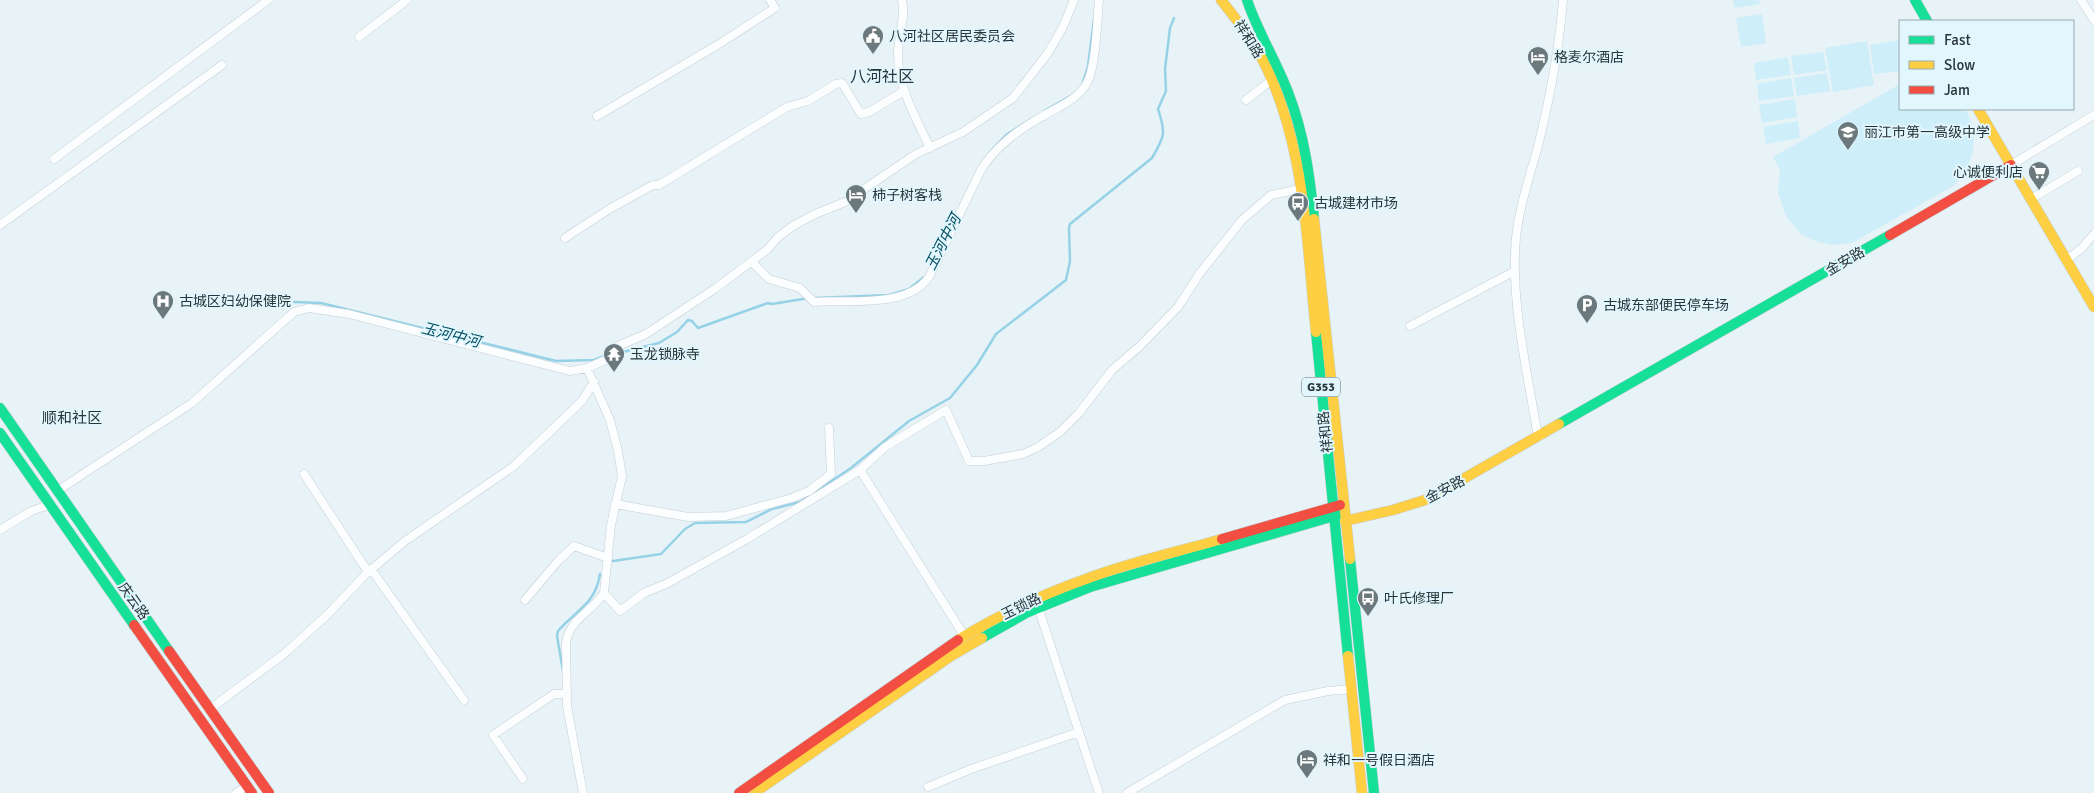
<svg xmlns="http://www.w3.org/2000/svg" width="2094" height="793" font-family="Signika,'Noto Sans SC',sans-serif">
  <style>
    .green { fill: #ceeefa }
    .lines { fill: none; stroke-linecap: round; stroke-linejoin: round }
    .stream { stroke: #96d2e7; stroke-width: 2.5 }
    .street-casing { stroke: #c4cfd4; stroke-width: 9 }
    .fast-casing { stroke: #c4cfd4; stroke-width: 11 }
    .slow-casing { stroke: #c4cfd4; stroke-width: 11 }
    .jam-casing { stroke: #c4cfd4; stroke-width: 11 }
    .street { stroke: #fcfdfe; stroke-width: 8 }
    .fast { stroke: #16e098; stroke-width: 10 }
    .slow { stroke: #ffcf43; stroke-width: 10 }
    .jam { stroke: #f24e42; stroke-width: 10 }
    .labels { text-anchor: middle; stroke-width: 4; stroke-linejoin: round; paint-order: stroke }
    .shield { fill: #e2f6fd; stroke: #606f74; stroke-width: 1 }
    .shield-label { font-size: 12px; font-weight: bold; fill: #28353a }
    .poi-label { font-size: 14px; fill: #28353a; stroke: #e2f6fd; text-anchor: start }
    .street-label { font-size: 14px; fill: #28353a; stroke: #e2f6fd }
    .water-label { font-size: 15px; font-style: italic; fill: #044e62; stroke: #e2f6fd }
    .neighbourhood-label { font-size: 15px; fill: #28353a; stroke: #e2f6fd }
    .quarter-label { font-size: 16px; fill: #28353a; stroke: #e2f6fd }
  </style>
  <rect width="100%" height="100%" fill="#e8f3f7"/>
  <path class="green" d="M1733,0H1759L1760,4L1735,8Z
    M1762,14L1766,43L1741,47L1736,18Z
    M1900,40V71L1874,74L1870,45Z
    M1867,41L1874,85L1833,92L1825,48Z
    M1823,52L1827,70L1794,75L1791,56Z
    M1788,57L1791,75L1756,80L1754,63Z
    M1827,73L1830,91L1797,96L1794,78Z
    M1791,78L1794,96L1759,101L1757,84Z
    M1900,84V109H1965C1980,134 1975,163 1955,185L1852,243L1830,245L1815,241L1801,234L1786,216L1778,193L1780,170L1773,157Z
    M1795,99L1797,117L1762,123L1759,105Z
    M1798,121L1800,138L1766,144L1763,127Z"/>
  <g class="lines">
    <path class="stream" d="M1083,82L1088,66L1094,19
      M1044,111L1074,94
      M989,153L1006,135L1031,119
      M814,298L889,295L909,289L924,277
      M294,302L321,303L556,361L594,360L607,355
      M623,352L659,343L677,332L688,320L692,321L698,328L768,303L772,304L809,298
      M613,561L661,554L685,529L695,523L746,522L772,509L800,502L851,468L909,421L950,398L977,365L996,334L1066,280L1070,261L1069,228L1070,224L1152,158C1165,136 1166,133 1158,109L1166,91L1165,69L1170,28L1174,18
      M563,671L557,636L558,631C577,609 595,605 600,574"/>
    <g class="street-casing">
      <path id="street" d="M902,0C906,18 898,36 898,54C898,88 916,118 930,148
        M2081,0L2094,20
        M359,37L407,0
        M1246,100L1272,80
        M597,116L719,44L775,8L770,0
        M54,159L268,0
        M2011,165L2094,115
        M2031,199L2078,171
        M0,225L222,65
        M565,238L611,208L653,185H659L787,107L808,101L836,84L842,83L861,114L869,112L904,91
        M2066,260L2081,249L2094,234
        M752,262L769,279L800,288L814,302C847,299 907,309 929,277L981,170C996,146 1017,131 1041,117C1056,108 1078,100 1087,83C1096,66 1097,22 1099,0
        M1410,326L1515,271
        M1538,437C1528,375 1510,301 1516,238C1519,207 1530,176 1538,146C1550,98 1559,49 1563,0
        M860,470L965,637
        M304,474L368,572
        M57,491L192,403L294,312L309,308L349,314L570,371L587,368L612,357L618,346L646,334L716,288L768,249L778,237L793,226L813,215L845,202L916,154L963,132L1013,98L1048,53L1063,27L1074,0
        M615,504L688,517L726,516L792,498L809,491L831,474L829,428
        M0,530L31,511L49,505
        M371,569L464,700
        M604,593L620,611L644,593L668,583L747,539L860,470L885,447L946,410L969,461H984L1023,454L1038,447L1060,432L1079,413L1112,370L1140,346L1178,307L1200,273L1242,220L1271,195L1300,189
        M525,600L558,561L574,546L608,558
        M1038,607L1099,793
        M210,709L284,654L327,615L366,574L405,541L514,466L582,401L594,382
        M523,779L493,735L554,694H567
        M928,787L971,769L1079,732
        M236,793L247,786
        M583,793L567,706L566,643C569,619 592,612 604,593L611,525L622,476L618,451L610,420L587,368
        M1127,793L1285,700L1328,691L1352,689"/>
    </g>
    <g class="fast-casing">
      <path id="fast" d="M1247,0C1258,33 1277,62 1289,95C1304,134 1310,177 1314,219
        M1915,0L1927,21
        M1316,332L1348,656
        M0,408L169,651
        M1559,424L1890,235
        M0,433L134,625
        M1350,559L1374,793
        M982,638L1028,612L1090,587L1341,514"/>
    </g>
    <g class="slow-casing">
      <path id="slow" d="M1221,0C1233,15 1245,30 1255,46C1305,131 1306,237 1316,332
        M1978,109L2094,307
        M1314,219L1350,559
        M1345,521L1393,510L1428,499L1559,424
        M958,640C999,615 1041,595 1086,579C1130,562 1177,552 1222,539
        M1348,656L1362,793
        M754,793L951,656L982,638"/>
    </g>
    <g class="jam-casing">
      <path id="jam" d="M1890,235L2011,165
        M1222,539L1340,505
        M134,625L252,793
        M169,651L269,793
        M739,793L958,640"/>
    </g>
    <use href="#street" class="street"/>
    <use href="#fast" class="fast"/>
    <use href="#slow" class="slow"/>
    <use href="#jam" class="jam"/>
  </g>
  <defs>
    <g id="civic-pin" transform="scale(1.125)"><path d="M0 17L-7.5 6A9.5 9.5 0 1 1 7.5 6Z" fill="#6b787c" stroke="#e2f6fd"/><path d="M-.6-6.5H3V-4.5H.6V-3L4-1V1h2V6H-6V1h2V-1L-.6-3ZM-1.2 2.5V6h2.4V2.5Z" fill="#fff"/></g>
    <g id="hotel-pin" transform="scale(1.125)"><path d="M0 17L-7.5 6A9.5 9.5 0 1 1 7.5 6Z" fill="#6b787c" stroke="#e2f6fd"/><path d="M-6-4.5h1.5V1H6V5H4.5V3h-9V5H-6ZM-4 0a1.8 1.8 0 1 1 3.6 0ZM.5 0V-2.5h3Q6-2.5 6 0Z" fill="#fff"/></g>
    <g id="school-pin" transform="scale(1.125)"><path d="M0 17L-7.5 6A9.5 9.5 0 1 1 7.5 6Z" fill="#6b787c" stroke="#e2f6fd"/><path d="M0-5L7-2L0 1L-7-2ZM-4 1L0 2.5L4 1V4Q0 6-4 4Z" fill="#fff"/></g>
    <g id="supermarket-pin" transform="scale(1.125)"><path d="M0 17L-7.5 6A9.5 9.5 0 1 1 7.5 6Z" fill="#6b787c" stroke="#e2f6fd"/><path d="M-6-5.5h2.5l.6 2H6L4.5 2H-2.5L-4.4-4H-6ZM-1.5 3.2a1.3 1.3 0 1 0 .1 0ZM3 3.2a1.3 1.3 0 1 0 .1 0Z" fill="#fff"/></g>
    <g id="bus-pin" transform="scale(1.125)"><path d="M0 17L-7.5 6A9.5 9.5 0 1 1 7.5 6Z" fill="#6b787c" stroke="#e2f6fd"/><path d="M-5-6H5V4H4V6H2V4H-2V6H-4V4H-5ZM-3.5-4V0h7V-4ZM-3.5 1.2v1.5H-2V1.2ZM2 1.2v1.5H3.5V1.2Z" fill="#fff"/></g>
    <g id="hospital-pin" transform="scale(1.125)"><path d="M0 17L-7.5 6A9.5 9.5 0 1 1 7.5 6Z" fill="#6b787c" stroke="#e2f6fd"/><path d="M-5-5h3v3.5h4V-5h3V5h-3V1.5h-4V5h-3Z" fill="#fff"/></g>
    <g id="parking-pin" transform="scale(1.125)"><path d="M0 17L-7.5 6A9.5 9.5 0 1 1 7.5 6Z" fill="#6b787c" stroke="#e2f6fd"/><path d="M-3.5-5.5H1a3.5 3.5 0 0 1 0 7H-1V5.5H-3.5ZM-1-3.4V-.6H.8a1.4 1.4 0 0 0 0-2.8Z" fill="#fff"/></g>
    <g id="temple-pin" transform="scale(1.125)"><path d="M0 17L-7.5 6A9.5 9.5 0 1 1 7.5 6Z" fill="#6b787c" stroke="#e2f6fd"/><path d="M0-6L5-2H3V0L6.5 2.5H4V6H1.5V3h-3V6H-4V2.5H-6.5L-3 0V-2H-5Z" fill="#fff"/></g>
  </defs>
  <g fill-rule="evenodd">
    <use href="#civic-pin" x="873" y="36"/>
    <use href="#hotel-pin" x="1538" y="57"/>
    <use href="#school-pin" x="1848" y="132"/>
    <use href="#supermarket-pin" x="2039" y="172"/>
    <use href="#hotel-pin" x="856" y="195"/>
    <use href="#bus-pin" x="1298" y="203"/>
    <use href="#hospital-pin" x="163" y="301"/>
    <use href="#parking-pin" x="1587" y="305"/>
    <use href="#temple-pin" x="614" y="354"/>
    <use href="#bus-pin" x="1368" y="598"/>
    <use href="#hotel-pin" x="1307" y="760"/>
  </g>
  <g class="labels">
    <rect class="shield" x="1302" y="377.5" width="38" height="19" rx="4"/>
    <g class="shield-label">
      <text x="1321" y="391">G353</text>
    </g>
    <g class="poi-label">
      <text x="889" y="41">八河社区居民委员会</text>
      <text x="1554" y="62">格麦尔酒店</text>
      <text x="1864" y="137">丽江市第一高级中学</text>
      <text x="2023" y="177" text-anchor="end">心诚便利店</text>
      <text x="872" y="200">柿子树客栈</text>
      <text x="1314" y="208">古城建材市场</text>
      <text x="179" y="306">古城区妇幼保健院</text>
      <text x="1603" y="310">古城东部便民停车场</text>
      <text x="630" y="359">玉龙锁脉寺</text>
      <text x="1384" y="603">叶氏修理厂</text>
      <text x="1323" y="765">祥和一号假日酒店</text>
    </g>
    <g class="street-label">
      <text transform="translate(1249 39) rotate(58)" y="5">祥和路</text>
      <text transform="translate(1845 261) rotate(-30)" y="5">金安路</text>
      <text transform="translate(1325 432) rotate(-96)" y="5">祥和路</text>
      <text transform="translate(1445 489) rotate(-28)" y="5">金安路</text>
      <text transform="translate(134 601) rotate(55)" y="5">庆云路</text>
      <text transform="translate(1021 606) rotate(-26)" y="5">玉锁路</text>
    </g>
    <g class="water-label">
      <text transform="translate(943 242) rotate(-63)" y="5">玉河中河</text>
      <text transform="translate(451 335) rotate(14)" y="5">玉河中河</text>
    </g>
    <g class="neighbourhood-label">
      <text x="72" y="423">顺和社区</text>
    </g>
    <g class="quarter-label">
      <text x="882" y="82">八河社区</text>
    </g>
  </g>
  <rect x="1899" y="20" width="175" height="90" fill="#e2f6fd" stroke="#98a9af"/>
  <rect x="1909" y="36" width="25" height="8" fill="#16e098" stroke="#98a9af"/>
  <text x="1944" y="45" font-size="15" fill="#28353a">Fast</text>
  <rect x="1909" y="61" width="25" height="8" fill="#ffcf43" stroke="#98a9af"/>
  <text x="1944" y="70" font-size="15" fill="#28353a">Slow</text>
  <rect x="1909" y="86" width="25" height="8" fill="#f24e42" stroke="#98a9af"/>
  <text x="1944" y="95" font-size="15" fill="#28353a">Jam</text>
</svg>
